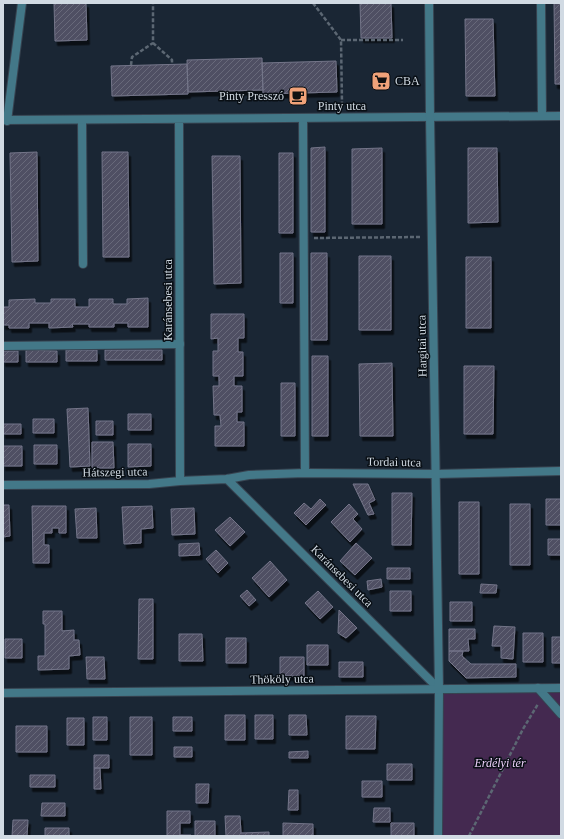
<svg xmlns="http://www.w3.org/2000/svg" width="564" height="839" font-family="'Times New Roman',serif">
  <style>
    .park { fill: #442950 }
    .building { fill: url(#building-hatch); stroke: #747589; filter: url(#shadow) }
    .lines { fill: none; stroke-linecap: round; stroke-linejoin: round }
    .service-casing { stroke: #374350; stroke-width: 10 }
    .minor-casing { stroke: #374350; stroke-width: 10 }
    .tertiary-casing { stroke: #374350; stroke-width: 10 }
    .path { stroke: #5c6773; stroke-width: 2.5; stroke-dasharray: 4 2; stroke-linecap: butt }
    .service { stroke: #437888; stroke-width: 8 }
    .minor { stroke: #437888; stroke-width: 8 }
    .tertiary { stroke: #437888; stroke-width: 8 }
    .labels { text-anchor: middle; stroke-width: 3; stroke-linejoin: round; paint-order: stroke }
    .poi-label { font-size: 12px; fill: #d1dae3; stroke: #090f15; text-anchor: start }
    .street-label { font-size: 12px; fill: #d1dae3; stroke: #090f15 }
    .park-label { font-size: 12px; font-style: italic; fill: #ecd0fa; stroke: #090f15 }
  </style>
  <defs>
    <pattern id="building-hatch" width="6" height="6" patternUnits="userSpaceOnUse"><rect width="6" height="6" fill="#4f5064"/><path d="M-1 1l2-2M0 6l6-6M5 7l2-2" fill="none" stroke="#67697a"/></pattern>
    <filter id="shadow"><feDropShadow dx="2.5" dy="4.5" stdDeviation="0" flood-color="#0009"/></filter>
  </defs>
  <rect width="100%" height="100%" fill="#1a2634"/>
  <path class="park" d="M561,688V836H438L439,689Z"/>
  <path class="building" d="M54,3H86L87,40L55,41Z
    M360,3H391L392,38H361Z
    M554,3H561V84H555Z
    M465,19H493L495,96H466Z
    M262,58L263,90L188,92L187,60Z
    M336,61L337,92L263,94L262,63Z
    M187,64L188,94L112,96L111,66Z
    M325,147V232H311V148Z
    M382,148V224H352V149Z
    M468,148H497L498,222L468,223Z
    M37,152L38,261L12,262L10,153Z
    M102,152H128L129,257H103Z
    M279,153H293V233H279Z
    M212,156H240L241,283L214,284Z
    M280,253H293V303H280Z
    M311,253H327V340H311Z
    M359,256H391V330H359Z
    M466,257H491V328H466Z
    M148,298V327H128V323H114V327H89V324H72L73,327L49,328V323H29V328H9V325H3V307H9V300L35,299V303H51V299H75V307H89V299H113V304H127V299Z
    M211,314H244V338H238V352H243V376H234V386H242V412H237V422H244V446H215V426H221L220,415H214L213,386H219V376H213V351H218V338L211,339Z
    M26,350L57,351V362H26Z
    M66,350H97V361H66Z
    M105,350H162V360H105Z
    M3,351H18V362H3Z
    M312,356H328V436H312Z
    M392,363L393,436H360L359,364Z
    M464,366H494L493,434H464Z
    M281,383H295V436H281Z
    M88,408L90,466L70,467L67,409Z
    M128,414H151V430H128Z
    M33,419H54V433H33Z
    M96,421H113V435H96Z
    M3,424H21V434H3Z
    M92,442H113L114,468H92Z
    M128,444H151V466L128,467Z
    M34,445H57V464H34Z
    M3,446H22V466H3Z
    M353,484H368L375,500L369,503L374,514L368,515Z
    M392,493H412L411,545H392Z
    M320,499L326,505L306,525L294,513L304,503L311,509Z
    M546,499H561V525H546Z
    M459,502H479V574H459Z
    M349,504L358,514L353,519L362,529L350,542L331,522Z
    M510,504H530V565H510Z
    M3,505H9L10,536L3,537Z
    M32,506H66V533H59V528H52V533H44V545H49V563H33Z
    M152,506L153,528L141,529V543L124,544L122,507Z
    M96,508L97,538H77L75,509Z
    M194,508L195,534L172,535L171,509Z
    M230,517L245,532L230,546L215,530Z
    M548,539H561V555H548Z
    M199,543L200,555L179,556V544Z
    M356,543L372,558L355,575L340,561Z
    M216,550L228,563L218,573L206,559Z
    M270,561L287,580L269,597L252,578Z
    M387,568H410V579H387Z
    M381,579L382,587L368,590L367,581Z
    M481,584L497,585L496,593H480Z
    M247,590L256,600L249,606L240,596Z
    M318,591L333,607L320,619L305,603Z
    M390,591H411V611H390Z
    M139,599H153V659H138Z
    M450,602H472V621H450Z
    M339,610L357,628L346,638L338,633Z
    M43,611H62V631L74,630V640H79L80,655L69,656V669L38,670V656H45V624H43Z
    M494,626L515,627L513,659L501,658V646H492Z
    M449,629H475V639H468L469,651H449Z
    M523,633H543V662H523Z
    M179,634H202L203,661H179Z
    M552,637H561V663H552Z
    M226,638H246V663H226Z
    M5,639H22V658H5Z
    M307,645H328V665H307Z
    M449,651H463L462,656L471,664H516V677L466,678L449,661Z
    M86,657H104L105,679H87Z
    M280,657H304V676H280Z
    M339,662H363V677H339Z
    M225,715H245V740H225Z
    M255,715H273V739H255Z
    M289,715H306L307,735H289Z
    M346,716H376L375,749H346Z
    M93,717H107V740H93Z
    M130,717H152V755H130Z
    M173,717H192V731H173Z
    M67,718H84V745H67Z
    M16,726H47V752H16Z
    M174,747H192V757H174Z
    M308,751V758H289V752Z
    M94,755H109V768H94Z
    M387,764H412V780H387Z
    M94,768H100L101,789H94Z
    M30,775H55V787H30Z
    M362,781H382V797H362Z
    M196,784H209L208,803H196Z
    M289,790H298V810H288Z
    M42,803H65V816H41Z
    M374,808H390V822H373Z
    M167,811H190V823H180V835H191V836H167Z
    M225,816H240L241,833L269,832V836H226Z
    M13,820H28L27,836H12Z
    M195,821H215V836H195Z
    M283,823L313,824V836H283Z
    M391,823H414V836H391Z
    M45,828H69V836H45Z"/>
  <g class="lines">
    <g class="service-casing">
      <path id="service" d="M303,118L305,473
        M82,120L83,264
        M3,346L180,344
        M538,688L561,714"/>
    </g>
    <g class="minor-casing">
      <path id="minor" d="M541,3L542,116
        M179,119L180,481
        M3,120L561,116
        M7,121L22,3
        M227,479L439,689L438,836
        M3,485L149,484L180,481L227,479L249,475L305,473L436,474L561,471"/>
    </g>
    <g class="tertiary-casing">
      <path id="tertiary" d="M429,3L430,117L439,689
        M3,693L561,688"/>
    </g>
    <path class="path" d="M313,3L341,40L342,103
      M341,40H403
      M153,43L172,60V64
      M131,65L132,57L153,43V3
      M314,238L421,237
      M469,836L523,729L538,704"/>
    <use href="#service" class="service"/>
    <use href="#minor" class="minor"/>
    <use href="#tertiary" class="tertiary"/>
  </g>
  <defs>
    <g id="supermarket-square" transform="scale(1)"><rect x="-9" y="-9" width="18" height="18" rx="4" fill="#f0a279" stroke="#090f15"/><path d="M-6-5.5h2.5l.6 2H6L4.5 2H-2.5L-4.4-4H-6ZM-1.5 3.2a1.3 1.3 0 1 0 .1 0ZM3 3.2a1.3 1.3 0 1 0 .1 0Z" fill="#111"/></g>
    <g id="cafe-square" transform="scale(1)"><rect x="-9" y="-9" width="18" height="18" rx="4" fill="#f0a279" stroke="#090f15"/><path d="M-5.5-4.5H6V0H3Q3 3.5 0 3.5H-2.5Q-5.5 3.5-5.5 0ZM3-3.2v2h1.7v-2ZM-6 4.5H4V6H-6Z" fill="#111"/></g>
  </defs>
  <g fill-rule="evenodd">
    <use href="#supermarket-square" x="381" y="81"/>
    <use href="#cafe-square" x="298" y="96"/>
  </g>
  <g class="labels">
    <g class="poi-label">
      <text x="395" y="85">CBA</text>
      <text x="284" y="100" text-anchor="end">Pinty Presszó</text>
    </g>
    <g class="street-label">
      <text x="342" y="110">Pinty utca</text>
      <text transform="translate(168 300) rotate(-90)" y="4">Karánsebesi utca</text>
      <text transform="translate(422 346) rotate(-91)" y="4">Hargitai utca</text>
      <text transform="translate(394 462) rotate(1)" y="4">Tordai utca</text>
      <text transform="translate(115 472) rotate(-1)" y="4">Hátszegi utca</text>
      <text transform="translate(342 576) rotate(45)" y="4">Karánsebesi utca</text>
      <text transform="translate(282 679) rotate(-1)" y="4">Thököly utca</text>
    </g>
    <g class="park-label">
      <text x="500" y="767">Erdélyi tér</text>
    </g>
  </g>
  <rect width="564" height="839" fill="none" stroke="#d1dae3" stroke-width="8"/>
</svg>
